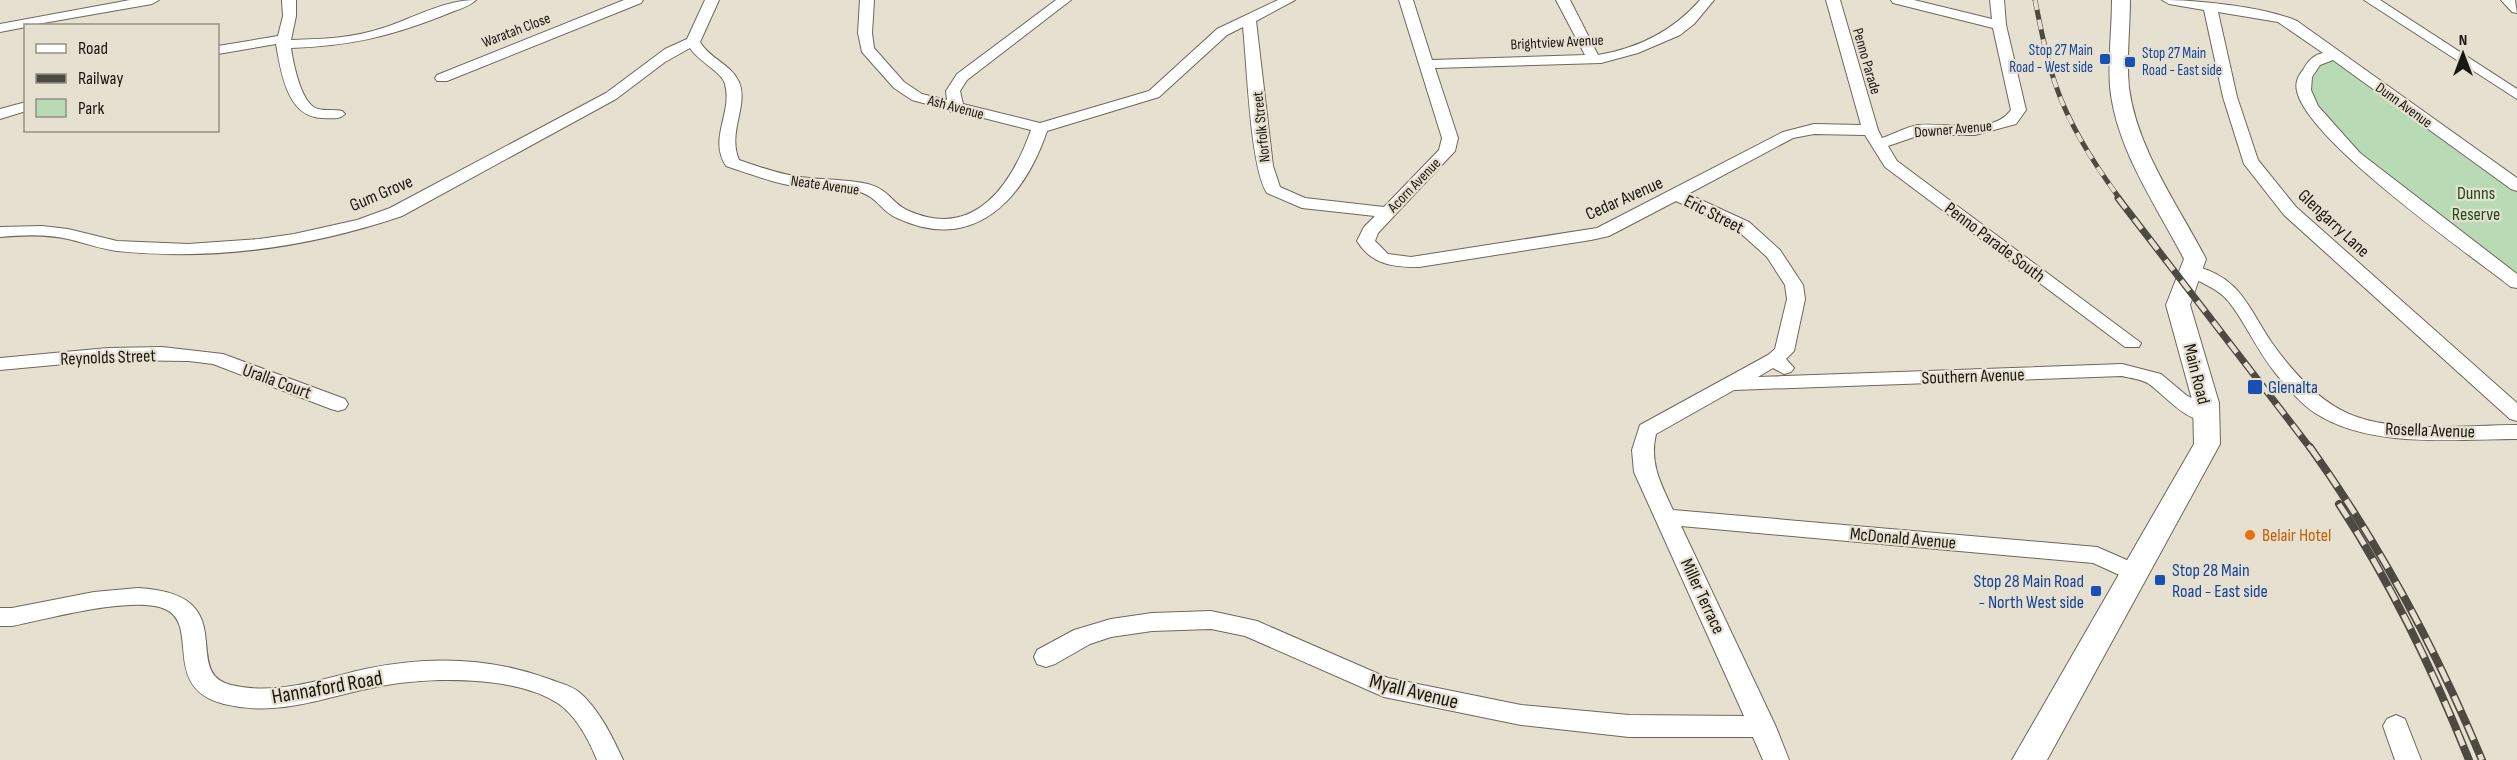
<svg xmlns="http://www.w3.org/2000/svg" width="2517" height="760" font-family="'Sofia Sans Condensed',sans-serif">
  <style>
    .green { fill: #b8dbb5 }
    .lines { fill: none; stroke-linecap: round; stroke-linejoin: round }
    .minor-casing { stroke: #6d685a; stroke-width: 2 }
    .major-casing { stroke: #6d685a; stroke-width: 2 }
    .minor { fill: #fff; fill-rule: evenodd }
    .major { fill: #fff; fill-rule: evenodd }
    .rail-far2-casing { stroke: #4d4a42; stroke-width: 5 }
    .rail-far1-casing { stroke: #4d4a42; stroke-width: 7 }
    .rail-casing { stroke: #4d4a42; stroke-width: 8 }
    .rail-far2 { stroke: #e6e0d0; stroke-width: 4; stroke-dasharray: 10; stroke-linecap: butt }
    .rail-far1 { stroke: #e6e0d0; stroke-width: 4.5; stroke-dasharray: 13; stroke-linecap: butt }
    .rail { stroke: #e6e0d0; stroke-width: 5; stroke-dasharray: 16; stroke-linecap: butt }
    .transit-dot { fill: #1a4fb4; stroke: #e6e0d0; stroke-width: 2 }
    .food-dot { fill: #e8710a; stroke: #e6e0d0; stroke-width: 2 }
    .labels { text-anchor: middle; stroke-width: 4.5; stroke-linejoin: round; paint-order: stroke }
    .far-street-label { font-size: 15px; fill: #191711; stroke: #e6e0d0 }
    .far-transit-label { font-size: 15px; fill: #164399; stroke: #e6e0d0; text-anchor: end }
    .street-label { font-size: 18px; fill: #191711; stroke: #e6e0d0 }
    .park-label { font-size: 18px; fill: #1c4d1a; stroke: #e6e0d0 }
    .transit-label { font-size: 18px; fill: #164399; stroke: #e6e0d0; text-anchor: start }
    .food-label { font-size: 18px; fill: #c56008; stroke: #e6e0d0; text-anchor: start }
    .near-street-label { font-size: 21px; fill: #191711; stroke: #e6e0d0 }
  </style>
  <rect width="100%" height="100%" fill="#e6e0d0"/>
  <path class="green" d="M2336,56L2517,186V283L2354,156L2311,107L2305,77L2315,62Z"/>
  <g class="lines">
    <g class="minor-casing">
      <path id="minor" d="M130,0H159L152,4L26,26V27L0,32V24Z
        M282,0H296V16L291,40C323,39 353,38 383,28C414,18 443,0 476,0C468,8 452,11 442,16C388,37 349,46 291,48C293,62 301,105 318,109C326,111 334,109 342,111L345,114C339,120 331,118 322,118C287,117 281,72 276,44L218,54V46L278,36L283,16Z
        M624,0H643L641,3L447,81H437L435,78L437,75Z
        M705,0H719L700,42C710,59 731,64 739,82C749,105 727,132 739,160C759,167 779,174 800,177C823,180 846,179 868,184C890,190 892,204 909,211C975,240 1012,184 1031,130L960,112H951L949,110L912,100L894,88L862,52L858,33L860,0H874L872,33L874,48L904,82L922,94L947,100L946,91L957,74L1056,0H1071L967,80L960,91L963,104L1040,123L1149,91L1217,29L1278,0H1295L1256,21L1273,166L1280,187L1305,198L1384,207L1439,150L1442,138L1399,0H1413L1432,60L1585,55L1556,0H1570L1598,55C1639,48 1673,31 1700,0H1714L1694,24L1680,35L1638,53L1601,63L1435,68L1458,138L1455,151L1378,233L1375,241L1388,254L1411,257L1597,228L1783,132L1814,124L1861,125L1826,0H1840L1878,130L1882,138C1894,134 1906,127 1918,125C1946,122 1992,136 2011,110L1993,28L1893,3L1891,0H1914L1992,19L1990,0H2004L2006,25L2026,110L2016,124L1975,135H1920L1888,146L1897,161L2141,343L2139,347H2125L1885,167L1865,135L1814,134L1793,138L1688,194L1749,222L1780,250L1803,285L1805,299L1794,351L1786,359L1794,368L1791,372L1784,374L1773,368L1758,377L2122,364L2161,374L2186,395L2213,410L2216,415L2213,420C2189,426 2167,397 2149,384C2142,379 2130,378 2122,376L1734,390L1656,434C1649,463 1661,484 1673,510L2097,547L2143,567L2146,573L2143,579L2135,582L2093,563L1681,526L1776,727L1789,760H1763L1753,737H1629L1521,725L1384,697L1245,636L1211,629L1152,631L1111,637L1090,644L1055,664L1046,667L1037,664L1034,657L1037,650L1074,630L1111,619L1152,613L1211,611L1257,621L1388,678L1521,705L1629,715L1744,716L1634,472L1632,450L1640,425L1768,355L1775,349L1787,299L1785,285L1767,257L1737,230L1676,201L1609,236L1591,240L1419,267C1393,267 1372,265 1357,241L1364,227L1375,216L1302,208L1267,193C1250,167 1247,63 1243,27L1227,35L1159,97L1047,131C1024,199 974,254 897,218C882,212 877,197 860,192C841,187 821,189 801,187C775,184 751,174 726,166C708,138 733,113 725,84C722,72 698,61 690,48L665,62L616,99L402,216C311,247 214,261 117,251C101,249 85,243 68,239C46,234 22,235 0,237V227L42,226L68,229L117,241L188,244L259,239L294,234L357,220L390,208L606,93L665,49L687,39Z
        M2162,0C2198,0 2265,7 2297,21L2517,178V191L2511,189L2333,60L2320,65L2312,77L2311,90L2318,106L2360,153L2517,274V288L2511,287C2466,252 2307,140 2297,91C2295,83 2298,76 2303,70C2308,61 2313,55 2323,53L2278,22L2218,12L2237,97L2258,160L2296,207L2517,403V421L2510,419L2284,215L2244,164L2223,97L2204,10L2169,4Z
        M2364,0H2380L2517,89V99Z
        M2501,0H2515L2517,13L2512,12Z
        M26,102V111L0,119V109Z
        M2194,266C2241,277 2248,308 2272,343C2292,371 2317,400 2349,414C2396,434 2466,425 2517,425V439C2455,439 2370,449 2315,413C2300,403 2288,388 2277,375C2257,351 2247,325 2229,302C2217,286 2192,281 2185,271L2188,267Z
        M162,347L223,354L345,399L348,404L345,409L338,411L331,409L213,364L189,361L108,360L0,370V358L108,348Z
        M138,588C246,594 178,672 231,685C277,696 321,679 365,669C427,656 490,657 549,679C559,683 570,685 579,692C599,709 612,736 623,760H597C589,740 577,717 559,704C516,675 429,677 381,686C325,696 281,718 224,704C160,688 201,625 165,609C133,595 47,619 12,626H0V608H12L94,592Z
        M2396,715L2405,719L2421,760H2395L2383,726L2387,719Z"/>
    </g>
    <g class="major-casing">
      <path id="major" d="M2112,0H2130C2130,29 2126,59 2129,88C2137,149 2178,205 2206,259L2190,305L2219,403L2220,444L2047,760H2012L2194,444L2193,403L2166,305L2184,259C2156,205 2116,149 2110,87C2108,58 2112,29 2112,0Z"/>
    </g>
    <use href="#minor" class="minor"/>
    <use href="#major" class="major"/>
    <g class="rail-far2-casing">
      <path id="rail-far2" d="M2035,0C2041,29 2046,58 2056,86C2070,127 2094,164 2120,199"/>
    </g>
    <g class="rail-far1-casing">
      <path id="rail-far1" d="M2118,198L2311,449"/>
    </g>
    <g class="rail-casing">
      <path id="rail" d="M2310,447C2380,545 2436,649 2482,760
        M2339,504C2392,585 2433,670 2469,760"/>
    </g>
    <use href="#rail-far2" class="rail-far2"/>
    <use href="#rail-far1" class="rail-far1"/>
    <use href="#rail" class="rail"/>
  </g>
  <g class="transit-dot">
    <rect x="2099" y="53" width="12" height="12" rx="3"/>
    <rect x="2124" y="56" width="12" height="12" rx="3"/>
    <rect x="2247" y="379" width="16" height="16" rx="3"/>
    <rect x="2154" y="574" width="12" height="12" rx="3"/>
    <rect x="2090" y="585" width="12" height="12" rx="3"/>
  </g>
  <circle class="food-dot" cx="2250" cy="535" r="6"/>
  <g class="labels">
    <g class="far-street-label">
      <text transform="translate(516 30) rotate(-21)" y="5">Waratah Close</text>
      <text transform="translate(1557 42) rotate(-3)" y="5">Brightview Avenue</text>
      <text transform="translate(1867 61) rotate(74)" y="5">Penno Parade</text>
      <text transform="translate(2404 105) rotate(36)" y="5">Dunn Avenue</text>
      <text transform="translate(956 107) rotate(15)" y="5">Ash Avenue</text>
      <text transform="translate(1261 127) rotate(-96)" y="5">Norfolk Street</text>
      <text transform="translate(1953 129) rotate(-5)" y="5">Downer Avenue</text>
      <text transform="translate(825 185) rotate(8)" y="5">Neate Avenue</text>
      <text transform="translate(1414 185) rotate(-46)" y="5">Acorn Avenue</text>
    </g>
    <g class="far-transit-label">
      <text x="2093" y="55">Stop 27 Main<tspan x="2093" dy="17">Road - West side</tspan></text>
      <text x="2142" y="58" text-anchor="start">Stop 27 Main<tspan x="2142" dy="17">Road - East side</tspan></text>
    </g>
    <g class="street-label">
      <text transform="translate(381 193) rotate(-23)" y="6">Gum Grove</text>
      <text transform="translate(1624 198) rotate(-24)" y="6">Cedar Avenue</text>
      <text transform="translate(1714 214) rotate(27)" y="6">Eric Street</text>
      <text transform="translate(2334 223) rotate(43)" y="6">Glengarry Lane</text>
      <text transform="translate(1995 242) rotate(37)" y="6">Penno Parade South</text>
      <text transform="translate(108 357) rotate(-2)" y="6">Reynolds Street</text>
      <text transform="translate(2197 374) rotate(76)" y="6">Main Road</text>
      <text transform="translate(1973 376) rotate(-2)" y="6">Southern Avenue</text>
      <text transform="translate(277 381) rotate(20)" y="6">Uralla Court</text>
      <text transform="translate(2430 430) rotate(2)" y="6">Rosella Avenue</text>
      <text transform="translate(1903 538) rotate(5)" y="6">McDonald Avenue</text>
      <text transform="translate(1703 596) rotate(65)" y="6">Miller Terrace</text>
    </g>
    <g class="park-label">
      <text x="2476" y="199">Dunns<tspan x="2476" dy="21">Reserve</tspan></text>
    </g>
    <g class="transit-label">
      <text x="2268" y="393">Glenalta</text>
      <text x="2172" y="576">Stop 28 Main<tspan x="2172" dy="21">Road - East side</tspan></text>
      <text x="2084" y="587" text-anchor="end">Stop 28 Main Road<tspan x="2084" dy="21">- North West side</tspan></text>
    </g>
    <g class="food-label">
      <text x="2262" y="541">Belair Hotel</text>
    </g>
    <g class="near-street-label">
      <text transform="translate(327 687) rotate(-10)" y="7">Hannaford Road</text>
      <text transform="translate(1414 691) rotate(14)" y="7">Myall Avenue</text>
    </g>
  </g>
  <rect x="24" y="24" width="195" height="108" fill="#e6e0d0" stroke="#949084" stroke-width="1.5"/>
  <rect x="36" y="44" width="30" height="9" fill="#ffffff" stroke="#949084" stroke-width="1.5"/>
  <text x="78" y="54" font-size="18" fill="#191711">Road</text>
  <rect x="36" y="74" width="30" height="9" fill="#4d4a42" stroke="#949084" stroke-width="1.5"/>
  <text x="78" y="84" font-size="18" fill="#191711">Railway</text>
  <rect x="36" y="99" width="30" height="18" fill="#b8dbb5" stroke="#949084" stroke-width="1.5"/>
  <text x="78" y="114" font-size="18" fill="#191711">Park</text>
  <g transform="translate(2463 54)" stroke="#e6e0d0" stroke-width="4.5" paint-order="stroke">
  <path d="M0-4.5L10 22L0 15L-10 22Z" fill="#191711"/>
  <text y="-9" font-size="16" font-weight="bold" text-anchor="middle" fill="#191711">N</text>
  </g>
</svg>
